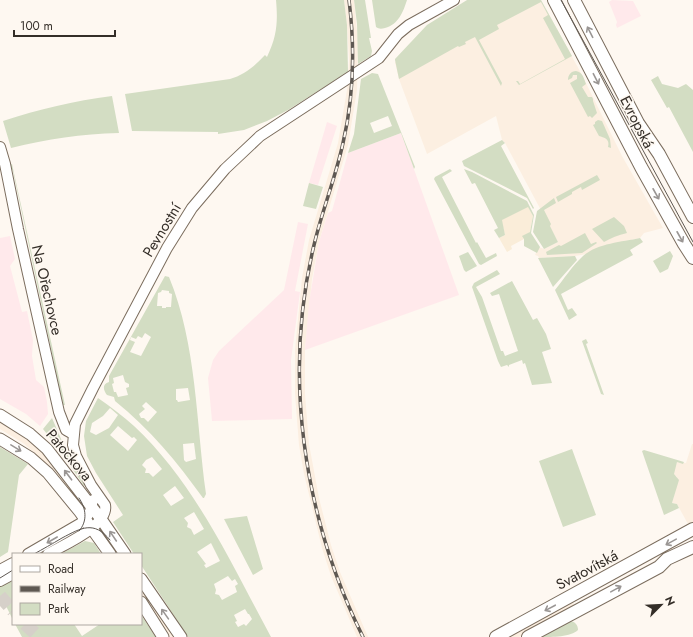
<svg xmlns="http://www.w3.org/2000/svg" width="693" height="637" font-family="Jost,sans-serif">
  <style>
    .built { fill: #fcefe1 }
    .industrial { fill: #ffe9eb }
    .education { fill: #faedd9 }
    .green { fill: #d3ddc3; fill-rule: evenodd }
    .lines { fill: none; stroke-linecap: round; stroke-linejoin: round }
    .trunk-tunnel { stroke: #d6d0c9; stroke-width: 13; stroke-dasharray: 13 6; stroke-linecap: butt }
    .tertiary-casing { stroke: #7b6d5e; stroke-width: 12 }
    .secondary-casing { stroke: #7b6d5e; stroke-width: 13 }
    .primary-casing { stroke: #7b6d5e; stroke-width: 14 }
    .tertiary { stroke: #fff; stroke-width: 10 }
    .secondary { stroke: #fff; stroke-width: 11 }
    .primary { stroke: #fff; stroke-width: 12 }
    .tram { stroke: #5e5852; stroke-width: 1 }
    .rail-casing { stroke: #5e5852; stroke-width: 3.5 }
    .rail { stroke: #fef8f1; stroke-width: 2; stroke-dasharray: 6; stroke-linecap: butt }
    .oneway { stroke: #9a9694 }
    .labels { text-anchor: middle; stroke-width: 3; stroke-linejoin: round; paint-order: stroke }
    .street-label { font-size: 15px; fill: #342e28; stroke: #fef8f1 }
  </style>
  <rect width="100%" height="100%" fill="#fef8f1"/>
  <path class="built" d="M344,0H354L358,42L357,90L348,145L319,242L312,279L305,350V394L309,444L319,498L331,545L340,572L368,637H357L331,576L322,548L304,474L299,445L295,394V350L302,278L309,240L338,143L347,90L349,61L347,25Z
    M541,0L582,75L622,156L663,228L644,233L640,238L599,247L587,254L575,256L539,258L538,256L535,255L539,247L544,249L558,242L505,143L502,140L496,116L427,154L399,79L395,62Z
    M0,421L21,433L49,458L77,492L71,496L50,469L36,454L23,443L0,429Z
    M692,444H693V522L688,524L677,504L672,503L676,488L677,477L673,474L677,462L686,463Z
    M141,584L174,637H166L141,597Z
    M569,602L573,603L574,605L572,608L519,637H505Z"/>
  <path class="industrial" d="M612,0L633,1L641,16L617,28L616,25L617,22L609,2Z
    M327,122L337,126L318,185L309,183Z
    M401,133L459,295L305,350L309,303L319,242L328,213L332,211L348,153Z
    M298,222L308,224L295,291L300,292L291,360L292,419L212,421L208,378L213,360L219,351L284,290Z
    M10,236L15,259L10,266L22,312L27,311L33,340L32,356L36,380L44,387L47,402L48,414L40,426L26,414L0,399V238Z"/>
  <path class="education" d="M528,206L533,216L530,232L524,239L511,246L512,249L507,252L499,238L505,235L501,220Z"/>
  <path class="green" d="M276,0H344L347,25L348,72L288,110L267,121L244,130L218,134V132L132,131L125,94L230,79C244,75 255,66 265,55L267,57C277,36 278,22 276,0Z
    M354,0H365L371,38H369L372,51L371,56L358,64L357,24Z
    M372,0H407C403,12 399,24 385,28C381,29 379,29 376,27Z
    M467,0H541L572,56L519,85L516,81H518L520,84L565,59L543,18L548,15L541,2L497,25L499,29L479,40L502,83L501,86L475,37L465,42L466,44L459,47L458,46L399,79L395,60V59L427,25Z
    M576,71C583,72 584,79 586,84L582,87L588,97H592L593,99V101L597,113L592,118L590,116L588,117L570,83L577,79V75H573L572,78L568,80C568,75 571,71 576,71Z
    M372,73L378,74L415,167L414,169L401,133L348,153L354,134L361,79ZM388,116L392,126L374,133L370,123Z
    M658,76L662,84L678,88L686,84L693,90V152L669,107L667,108L651,80Z
    M112,96L119,133C81,134 48,139 11,148L3,121C39,109 74,101 112,96Z
    M598,120L602,121L610,139L611,148L608,147C610,139 605,138 599,136L593,125L595,124V122Z
    M502,140L505,143L501,146L534,208L533,209L527,198L464,166L462,161Z
    M12,164L65,405H63L13,171L9,165Z
    M450,169L452,171L442,177L476,243L477,242L486,258L496,253L497,256L481,265L479,264L434,179L435,177Z
    M464,169L472,172L527,201L534,215L531,233L540,247L537,253L524,246V239L522,236L530,232L533,216L528,207L502,220L505,235L499,238L494,230L498,228L475,183L472,184Z
    M597,175L600,180L582,190L581,187L572,192V194L558,202L556,197Z
    M309,183L323,187L316,209L303,206Z
    M554,198L556,203L544,210L551,224L550,226L558,242L544,249L533,232L537,211Z
    M614,217L624,226L627,233C618,235 611,238 604,242L592,229Z
    M585,233L591,244L596,242L597,243L582,253L547,255L546,252L559,245L561,246Z
    M640,238L643,242L630,250L633,255L561,294L568,310L572,308L577,315L569,320L555,290C564,279 572,266 583,256C598,243 622,242 640,238Z
    M670,251L673,256L668,269L660,273L653,261Z
    M468,252L477,266L466,272L464,270L459,256Z
    M575,256L577,260L553,287L538,258Z
    M497,270L500,274L476,287L482,297L501,351H503L505,356L518,351L499,294L492,296L490,293L512,281L533,320L537,318L546,334L551,349L542,352L552,383L532,385L525,363L523,364L522,360L509,365V367L507,365L501,367L498,361L472,287L474,283Z
    M165,276L169,277C197,345 196,422 206,494L204,498H203C177,462 150,429 115,401L114,397L107,395C103,390 102,384 109,382V376ZM162,290L169,291V293L172,294L171,307H166V308H162V306H157L158,293L161,292ZM145,333L151,337L141,356L130,352L135,342L130,340L131,337L136,339L138,336L142,338ZM123,375L125,382L129,384V387L126,388L128,395L118,397L116,392H114L112,384L114,383L113,378ZM188,388L190,400L178,402L177,400H176V389ZM146,402L157,412L148,422L144,418H141L139,414L145,409L142,406ZM194,443L196,459L186,462L184,460L183,444Z
    M586,339L588,343L586,344L604,395L601,394L582,341Z
    M98,398C111,407 123,416 134,426C195,483 232,565 271,637H188L141,565V554H134L113,522L123,515L96,473L87,456L84,436L86,421ZM110,408L118,415L109,428L96,435L90,432L92,423L103,416ZM118,426L132,438L134,437L137,440L128,451L110,435ZM152,457L162,469L153,477L149,473H145L146,469L142,465L146,460ZM175,486L184,498L171,506L163,495ZM194,512L204,529L194,535L191,529L187,527L188,523L184,518ZM211,543L220,561L206,568L204,565L206,564L197,552ZM228,576L232,581L235,579L238,584L235,586L237,592L222,600L219,595L215,594L216,590L214,584ZM245,609L248,614H249L252,619L246,626L244,624L238,627L235,622L237,621L234,615Z
    M52,418L71,462L85,485L84,486L59,449L43,429Z
    M0,447L28,464L19,475L8,552L0,557Z
    M572,449L596,515L563,527L539,461Z
    M644,450L684,462L683,464L677,462L674,474L679,480L672,503L677,504L679,508L664,515L642,451Z
    M247,516L263,569L253,575L224,519Z
    M85,541L94,543L101,554H61Z
    M13,577V620L3,600L0,602V585Z
    M141,615L156,637H22L15,624H74L82,636L100,624H141Z
    M569,621C575,621 578,625 578,630C571,637 552,637 541,637Z"/>
  <g class="lines">
    <path class="trunk-tunnel" d="M0,596L13,611
      M25,624L39,637"/>
    <g class="tertiary-casing">
      <path id="tertiary" d="M0,147L5,164L18,229L59,412L66,430L73,434
        M28,554L83,522L90,512L93,500
        M48,554C63,545 109,526 105,505L91,485L76,456L73,445L75,424L93,388L167,248L192,208L225,169L260,136L379,58L398,34L409,25L454,0
        M0,570L13,563
        M0,581L13,574"/>
    </g>
    <g class="secondary-casing">
      <path id="secondary" d="M0,415L30,434L47,449L101,519L125,554
        M0,439L31,458L48,473L80,512L110,554
        M141,579L181,637
        M141,602L163,637"/>
    </g>
    <g class="primary-casing">
      <path id="primary" d="M554,0L641,167L684,244L693,258
        M574,0L638,123L659,154L693,217
        M496,637L693,529
        M528,637L659,567L667,559L693,547"/>
    </g>
    <use href="#tertiary" class="tertiary"/>
    <use href="#secondary" class="secondary"/>
    <use href="#primary" class="primary"/>
    <path class="tram" d="M561,0L693,242
      M79,531C88,521 86,508 79,498
      M34,554C43,549 52,544 62,538C81,528 94,520 110,540
      M0,578L13,570"/>
    <g class="rail-casing">
      <path id="rail" d="M349,0C355,48 354,96 343,143C336,176 323,208 315,241C282,373 303,516 363,637"/>
    </g>
    <use href="#rail" class="rail"/>
  </g>
  <defs><path id="oneway-shaft" d="M-6 0H5M1.5-3L5.5 0L1.5 3" fill="none" stroke-width="1.6" stroke-linecap="round" stroke-linejoin="round"/></defs>
  <g class="oneway">
    <use href="#oneway-shaft" transform="translate(590 32) rotate(-117)"/>
    <use href="#oneway-shaft" transform="translate(596 79) rotate(63)"/>
    <use href="#oneway-shaft" transform="translate(656 194) rotate(61)"/>
    <use href="#oneway-shaft" transform="translate(680 237) rotate(61)"/>
    <use href="#oneway-shaft" transform="translate(16 448) rotate(31)"/>
    <use href="#oneway-shaft" transform="translate(68 475) rotate(-127)"/>
    <use href="#oneway-shaft" transform="translate(113 536) rotate(-124)"/>
    <use href="#oneway-shaft" transform="translate(52 540) rotate(150)"/>
    <use href="#oneway-shaft" transform="translate(671 542) rotate(151)"/>
    <use href="#oneway-shaft" transform="translate(616 589) rotate(-29)"/>
    <use href="#oneway-shaft" transform="translate(550 608) rotate(152)"/>
    <use href="#oneway-shaft" transform="translate(165 614) rotate(-125)"/>
  </g>
  <g class="labels">
    <g class="street-label">
      <text transform="translate(637 122) rotate(63)" y="5">Evropská</text>
      <text transform="translate(162 230) rotate(-59)" y="5">Pevnostní</text>
      <text transform="translate(47 290) rotate(77)" y="5">Na Ořechovce</text>
      <text transform="translate(69 455) rotate(50)" y="5">Patočkova</text>
      <text transform="translate(587 570) rotate(-28)" y="5">Svatovítská</text>
    </g>
  </g>
  <rect x="12" y="553" width="130" height="72" fill="#fef8f1" stroke="#ada7a1"/>
  <rect x="20" y="566" width="20" height="6" fill="#ffffff" stroke="#ada7a1"/>
  <text x="48" y="573" font-size="12" fill="#342e28">Road</text>
  <rect x="20" y="586" width="20" height="6" fill="#5e5852" stroke="#ada7a1"/>
  <text x="48" y="593" font-size="12" fill="#342e28">Railway</text>
  <rect x="20" y="603" width="20" height="12" fill="#d3ddc3" stroke="#ada7a1"/>
  <text x="48" y="613" font-size="12" fill="#342e28">Park</text>
  <g transform="translate(661 605) rotate(66)" stroke="#fef8f1" stroke-width="3" paint-order="stroke">
  <path d="M0-3L7 15L0 10L-7 15Z" fill="#342e28"/>
  <text y="-6" font-size="11" font-weight="bold" text-anchor="middle" fill="#342e28">N</text>
  </g>
  <path d="M14 30v6h101v-6" fill="none" stroke="#342e28" stroke-width="2"/>
  <text x="20" y="30" font-size="12" fill="#342e28" stroke="#fef8f1" stroke-width="3" paint-order="stroke">100 m</text>
</svg>
